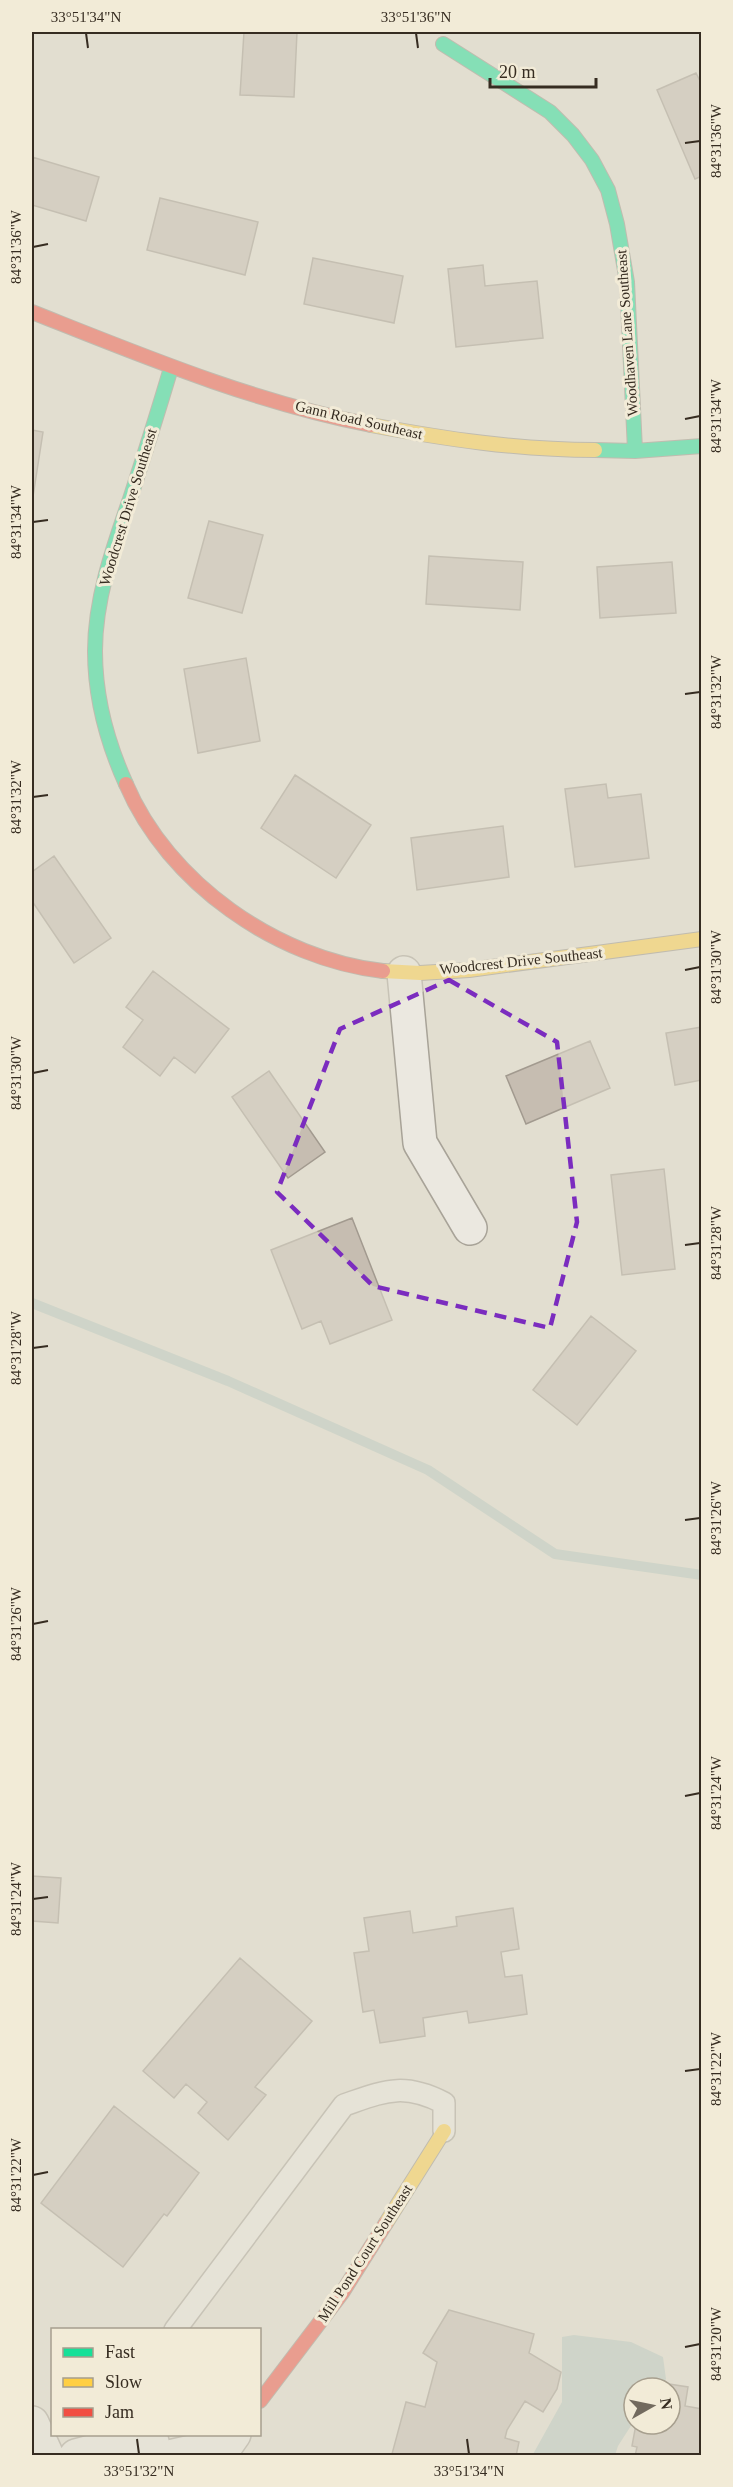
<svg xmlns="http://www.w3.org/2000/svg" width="733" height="2487" font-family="Georgia,serif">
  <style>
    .water { fill: #b9c8c0 }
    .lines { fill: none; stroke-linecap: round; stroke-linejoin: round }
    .stream { stroke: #b9c8c0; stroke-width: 10 }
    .building { fill: #c6bdb1; stroke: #a29a8f; stroke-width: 1.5 }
    .lane-casing { stroke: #a8a398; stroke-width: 24 }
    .street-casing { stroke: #a8a398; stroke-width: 36 }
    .fast-casing { stroke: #989288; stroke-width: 16 }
    .slow-casing { stroke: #989288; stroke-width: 16 }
    .jam-casing { stroke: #989288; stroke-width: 16 }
    .lane { stroke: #ebe8e0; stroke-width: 21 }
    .street { stroke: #ebe8e0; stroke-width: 33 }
    .fast { stroke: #16e098; stroke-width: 14 }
    .slow { stroke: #ffcf43; stroke-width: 14 }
    .jam { stroke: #f24e42; stroke-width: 14 }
    .marked { fill: none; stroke: #7b2cbf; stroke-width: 4.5; stroke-dasharray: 12 8; stroke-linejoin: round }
    .ticks { fill: none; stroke: #362c21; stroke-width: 2 }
    .labels { text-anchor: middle; stroke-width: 6; stroke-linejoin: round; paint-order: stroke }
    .street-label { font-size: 15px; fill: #362c21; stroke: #f2ebd7 }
    .neatline { fill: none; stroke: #362c21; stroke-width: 2 }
    .ticks-label { font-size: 15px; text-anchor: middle; fill: #362c21 }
  </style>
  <rect width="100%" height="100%" fill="#e2ded0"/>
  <path class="water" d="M574,2335L631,2342L663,2357L666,2379L659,2388H634V2421L618,2446L615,2455L532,2456L562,2402V2337Z"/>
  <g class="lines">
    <path class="stream" d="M32,1303L228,1381L428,1470L555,1554L702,1575"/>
  </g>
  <path class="building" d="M244,32H297L294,97L240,95Z
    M696,73L702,85V176L695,179L657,90Z
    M32,157L99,177L86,221L32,205Z
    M160,198L258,222L245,275L147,250Z
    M313,258L403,276L394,323L304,304Z
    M483,265L485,286L537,281L543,338L456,347L448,269Z
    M32,430L43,432L32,503Z
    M209,521L263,535L242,613L188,598Z
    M429,556L523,562L520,610L426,604Z
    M672,562L676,613L600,618L597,567Z
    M246,658L260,741L198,753L184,669Z
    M295,775L371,825L336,878L261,828Z
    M606,784L608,798L641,794L649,858L575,867L565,789Z
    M503,826L509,877L417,890L411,838Z
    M54,856L111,938L74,963L32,901V872Z
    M153,971L229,1029L195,1073L174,1057L160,1076L123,1047L143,1020L126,1007Z
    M702,1027V1080L675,1085L666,1033Z
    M590,1041L610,1088L526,1124L506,1076Z
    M269,1071L325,1152L288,1178L232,1097Z
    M664,1169L675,1269L622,1275L611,1175Z
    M352,1218L392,1320L330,1344L321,1321L302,1329L271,1250Z
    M591,1316L636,1351L577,1425L533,1390Z
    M32,1876L61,1878L58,1923L32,1921Z
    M513,1908L519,1949L501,1952L505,1977L522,1975L527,2014L469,2023L467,2011L423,2018L425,2036L380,2043L374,2010L363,2012L354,1953L369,1951L364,1918L410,1911L413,1933L457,1926L456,1917Z
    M240,1958L312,2021L255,2087L266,2095L228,2140L198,2113L207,2102L186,2084L174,2098L143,2071Z
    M114,2106L199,2173L167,2216L164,2214L123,2267L41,2203Z
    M449,2310L534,2334L529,2353L561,2372L557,2389L543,2412L525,2401L507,2430L505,2438L519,2442L516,2456L392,2454L406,2402L425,2407L437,2362L423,2353Z
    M643,2380L688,2387L685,2406L702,2409V2456H635L637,2447L632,2446L636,2424H670V2388H642Z"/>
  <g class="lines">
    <g class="lane-casing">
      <path id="lane" d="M175,2330L344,2105C385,2091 403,2082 444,2103V2131
        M156,2434L162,2456"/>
    </g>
    <g class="street-casing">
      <path id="street" d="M404,973L420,1143L470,1228
        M32,2423L47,2456
        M76,2456L121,2444L156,2456
        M173,2456L227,2444L234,2434"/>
    </g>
    <g class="fast-casing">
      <path id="fast" d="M443,44L550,112L573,135L592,160L608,190L617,224L627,282L635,450
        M595,450L635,451L702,446
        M126,784C107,742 95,698 95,651C95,599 113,548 130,499C144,456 158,412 171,368"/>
    </g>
    <g class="slow-casing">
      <path id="slow" d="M371,425C445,439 519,450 595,450
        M383,971L420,973L469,970L702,939
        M386,2223L444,2131"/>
    </g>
    <g class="jam-casing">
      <path id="jam" d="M32,312C143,356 253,402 371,425
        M126,784C168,883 277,959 383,971
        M260,2401L342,2293L386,2223"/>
    </g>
    <use href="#lane" class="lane"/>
    <use href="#street" class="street"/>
    <use href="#fast" class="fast"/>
    <use href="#slow" class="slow"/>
    <use href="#jam" class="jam"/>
  </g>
  <path d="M0 0H733V2487H0ZM449,980L557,1042L577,1222L550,1328L373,1286L277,1192L340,1029Z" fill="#e2ded0" fill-opacity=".55" fill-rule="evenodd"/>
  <path class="marked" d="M449,980L557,1042L577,1222L550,1328L373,1286L277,1192L340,1029Z"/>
  <path class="ticks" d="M86,33L88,48M416,33L418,48M685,143L700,141M33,247L48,244M685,419L700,416M33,522L48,520M685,694L700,692M33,797L48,795M685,970L700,967M33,1073L48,1070M685,1245L700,1243M33,1348L48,1346M685,1520L700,1518M33,1624L48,1621M685,1796L700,1793M33,1899L48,1897M685,2071L700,2069M33,2175L48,2172M685,2347L700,2344M137,2439L139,2454M467,2439L469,2454"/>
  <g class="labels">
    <g class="street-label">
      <text transform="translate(627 333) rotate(-94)" y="5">Woodhaven Lane Southeast</text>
      <text transform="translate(359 420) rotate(13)" y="5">Gann Road Southeast</text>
      <text transform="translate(128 507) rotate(-73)" y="5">Woodcrest Drive Southeast</text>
      <text transform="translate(521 961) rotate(-6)" y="5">Woodcrest Drive Southeast</text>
      <text transform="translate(365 2253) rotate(-57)" y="5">Mill Pond Court Southeast</text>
    </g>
  </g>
  <rect width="733" height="2487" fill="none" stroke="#f2ebd7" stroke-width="66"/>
  <rect x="51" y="2328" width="210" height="108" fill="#f2ebd7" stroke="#a79f8e" stroke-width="1.5"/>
  <rect x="63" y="2348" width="30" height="9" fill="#16e098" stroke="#a79f8e" stroke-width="1.5"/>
  <text x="105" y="2358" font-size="18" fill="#362c21">Fast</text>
  <rect x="63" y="2378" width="30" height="9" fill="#ffcf43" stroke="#a79f8e" stroke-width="1.5"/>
  <text x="105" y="2388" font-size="18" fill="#362c21">Slow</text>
  <rect x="63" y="2408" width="30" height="9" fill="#f24e42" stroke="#a79f8e" stroke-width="1.5"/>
  <text x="105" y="2418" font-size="18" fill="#362c21">Jam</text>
  <g transform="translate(652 2406) rotate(81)"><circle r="28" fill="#f2ebd7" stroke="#a79f8e" stroke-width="1.5"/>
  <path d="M0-4.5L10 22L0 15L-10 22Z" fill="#726a5e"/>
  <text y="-9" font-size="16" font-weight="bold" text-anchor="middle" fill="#362c21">N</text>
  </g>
  <path d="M490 78v9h106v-9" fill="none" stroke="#362c21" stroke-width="3"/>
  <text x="499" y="78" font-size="18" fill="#362c21" stroke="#f2ebd7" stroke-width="4.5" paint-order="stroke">20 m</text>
  <rect x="33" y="33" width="667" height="2421" class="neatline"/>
  <g class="ticks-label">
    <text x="86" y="22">33°51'34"N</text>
    <text x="416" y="22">33°51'36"N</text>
    <text transform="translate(716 141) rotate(-90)" y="5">84°31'36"W</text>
    <text transform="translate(16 247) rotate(-90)" y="5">84°31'36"W</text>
    <text transform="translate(716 416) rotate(-90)" y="5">84°31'34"W</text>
    <text transform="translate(16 522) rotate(-90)" y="5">84°31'34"W</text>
    <text transform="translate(716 692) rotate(-90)" y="5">84°31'32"W</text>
    <text transform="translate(16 797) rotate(-90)" y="5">84°31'32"W</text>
    <text transform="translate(716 967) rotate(-90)" y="5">84°31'30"W</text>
    <text transform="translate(16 1073) rotate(-90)" y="5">84°31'30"W</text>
    <text transform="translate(716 1243) rotate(-90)" y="5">84°31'28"W</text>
    <text transform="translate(16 1348) rotate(-90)" y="5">84°31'28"W</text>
    <text transform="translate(716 1518) rotate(-90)" y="5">84°31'26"W</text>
    <text transform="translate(16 1624) rotate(-90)" y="5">84°31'26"W</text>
    <text transform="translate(716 1793) rotate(-90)" y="5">84°31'24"W</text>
    <text transform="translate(16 1899) rotate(-90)" y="5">84°31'24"W</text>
    <text transform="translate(716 2069) rotate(-90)" y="5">84°31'22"W</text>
    <text transform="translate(16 2175) rotate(-90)" y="5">84°31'22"W</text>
    <text transform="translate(716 2344) rotate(-90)" y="5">84°31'20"W</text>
    <text x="139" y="2476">33°51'32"N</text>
    <text x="469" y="2476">33°51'34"N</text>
  </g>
</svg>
